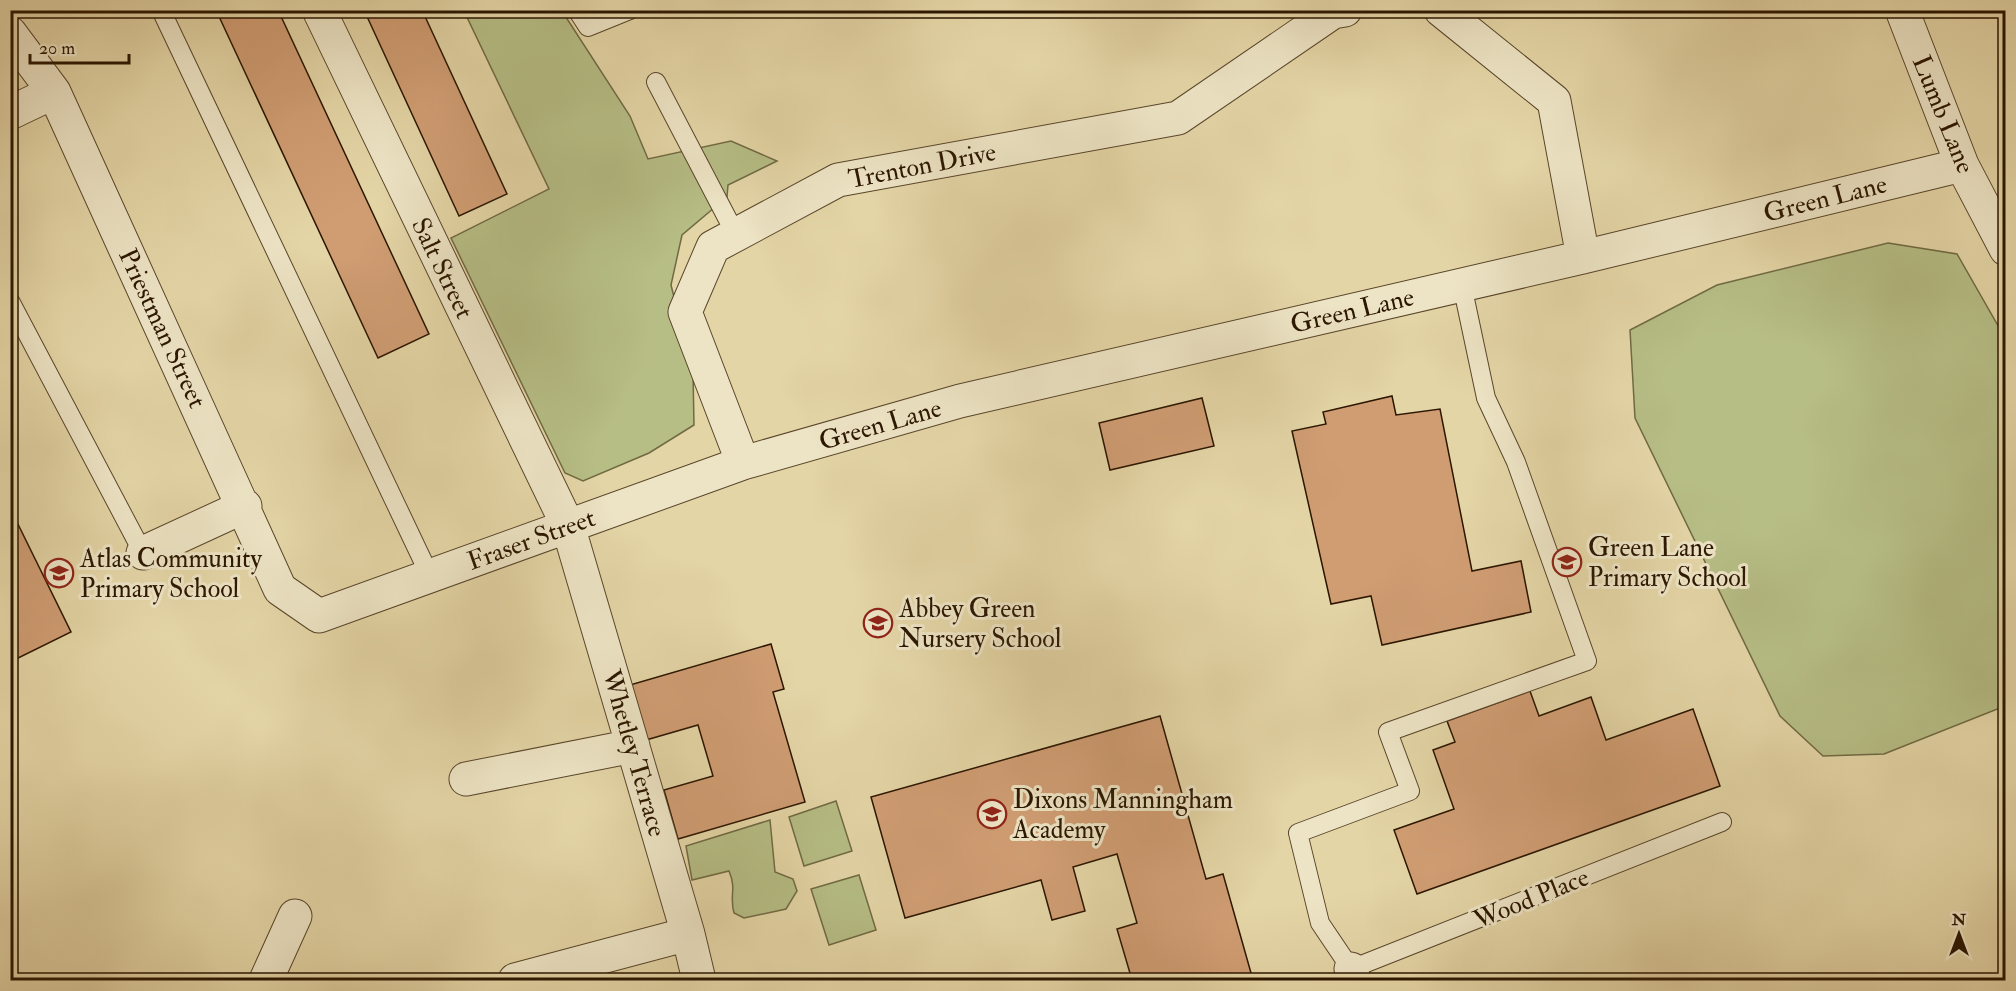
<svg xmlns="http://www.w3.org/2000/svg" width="2016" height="991" font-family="'IM FELL Double Pica',serif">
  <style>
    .green { fill: #b6bd85; stroke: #706a42; stroke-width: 1.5 }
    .building { fill: #d09d73; stroke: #2b1600; stroke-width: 1.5 }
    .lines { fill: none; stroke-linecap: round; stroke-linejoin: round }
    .service-casing { stroke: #59462a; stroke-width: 20 }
    .minor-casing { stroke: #59462a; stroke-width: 35 }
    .service { stroke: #ede4c5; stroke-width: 18 }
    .minor { stroke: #ede4c5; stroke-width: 33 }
    .labels { text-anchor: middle; stroke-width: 6; stroke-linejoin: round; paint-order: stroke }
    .street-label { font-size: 26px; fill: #2b1600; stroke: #ede4c5 }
    .poi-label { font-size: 26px; fill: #2b1600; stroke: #ede4c5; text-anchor: start }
  </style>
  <rect width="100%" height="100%" fill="#e4d5a6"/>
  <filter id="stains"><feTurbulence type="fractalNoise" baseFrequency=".00333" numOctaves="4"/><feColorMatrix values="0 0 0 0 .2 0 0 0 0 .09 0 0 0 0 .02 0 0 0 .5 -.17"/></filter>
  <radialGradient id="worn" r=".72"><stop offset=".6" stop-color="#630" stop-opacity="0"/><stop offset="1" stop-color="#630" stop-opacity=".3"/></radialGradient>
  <path class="green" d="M464,11H562L630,116L648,159L731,141L777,161L728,185L727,197L682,235L671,285L693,372L694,425L649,453L583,481L565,473L451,238L549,189Z
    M1888,243L1957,254L2005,338V706L1884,754L1823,756L1780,716L1635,418L1630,330L1717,285Z
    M836,801L852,851L804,866L789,817Z
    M770,820L775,872L793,879L797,891L786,909L744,918L734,913C729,895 737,890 729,871L692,880L686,846Z
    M859,875L876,930L829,945L811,889Z"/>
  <path class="building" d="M216,10H278L429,334L378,358Z
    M364,10H422L507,194L459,216Z
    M1392,396L1396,415L1440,409L1472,571L1521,561L1531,612L1382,645L1371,596L1331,604L1292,431L1326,424L1323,412Z
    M1202,398L1214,446L1110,470L1099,423Z
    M10,508L71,632L10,662Z
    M771,644L784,689L773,692L805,802L678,839L664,790L713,776L698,725L646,740L630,685Z
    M1530,691L1539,716L1591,697L1606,740L1693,709L1720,786L1417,894L1394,830L1454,809L1433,750L1455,742L1447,721Z
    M1160,716L1206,879L1223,874L1253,980H1132L1117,929L1137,923L1117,854L1073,867L1085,911L1052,920L1041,880L905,918L871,797Z"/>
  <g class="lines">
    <g class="service-casing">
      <path id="service" d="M161,10L430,576
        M577,10L588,27L630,10
        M656,82L736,235
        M1462,285L1486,398L1516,462L1587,661L1388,732L1410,791L1298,833L1320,923L1351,969L1722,822
        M10,301L143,553"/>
    </g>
    <g class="minor-casing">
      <path id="minor" d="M319,10L568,526L688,934L699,980
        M1441,10L1554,101L1583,257
        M1902,10L1962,165L2006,249
        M10,33L54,92L280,589L319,616L743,463L960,401L1583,257L1962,165
        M10,113L54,92
        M743,463L685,312L713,247L838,180L1178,118L1333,12L1345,10
        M143,553L245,506
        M466,779L633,746
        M1351,969L1354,980
        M266,980L295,916
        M515,980L688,934"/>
    </g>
    <use href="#service" class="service"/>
    <use href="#minor" class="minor"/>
  </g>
  <defs>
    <g id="school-ring" transform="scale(1.5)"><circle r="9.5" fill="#ede4c5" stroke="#8f2418" stroke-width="1.5"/><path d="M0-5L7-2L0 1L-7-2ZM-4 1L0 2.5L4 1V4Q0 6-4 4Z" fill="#8f2418"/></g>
  </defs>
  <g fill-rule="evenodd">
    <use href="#school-ring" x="1567" y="562"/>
    <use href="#school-ring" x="59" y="573"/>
    <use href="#school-ring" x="878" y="623"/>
    <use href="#school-ring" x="992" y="814"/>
  </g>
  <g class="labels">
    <g class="street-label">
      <text transform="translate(1944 114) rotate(68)" y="9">Lumb Lane</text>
      <text transform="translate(922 165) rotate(-11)" y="9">Trenton Drive</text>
      <text transform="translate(1825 198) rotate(-14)" y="9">Green Lane</text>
      <text transform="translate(443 268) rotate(64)" y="9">Salt Street</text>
      <text transform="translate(1352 310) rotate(-13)" y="9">Green Lane</text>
      <text transform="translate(163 328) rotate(65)" y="9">Priestman Street</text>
      <text transform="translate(880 424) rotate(-16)" y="9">Green Lane</text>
      <text transform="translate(531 539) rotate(-20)" y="9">Fraser Street</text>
      <text transform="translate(635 753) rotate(74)" y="9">Whetley Terrace</text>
      <text transform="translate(1531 898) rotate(-22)" y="9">Wood Place</text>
    </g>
    <g class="poi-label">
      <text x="1588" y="556">Green Lane<tspan x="1588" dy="30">Primary School</tspan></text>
      <text x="80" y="567">Atlas Community<tspan x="80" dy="30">Primary School</tspan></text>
      <text x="899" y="617">Abbey Green<tspan x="899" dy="30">Nursery School</tspan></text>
      <text x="1013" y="808">Dixons Manningham<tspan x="1013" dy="30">Academy</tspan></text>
    </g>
  </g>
  <rect width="2016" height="991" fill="none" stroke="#e4d5a6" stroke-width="36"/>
  <rect x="12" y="12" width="1992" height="967" fill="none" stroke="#2b1600" stroke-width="3"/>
  <rect x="18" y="18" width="1980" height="955" fill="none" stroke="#2b1600" stroke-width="1.5"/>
  <g transform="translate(1959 934)" stroke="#ede4c5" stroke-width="4.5" paint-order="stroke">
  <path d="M0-4.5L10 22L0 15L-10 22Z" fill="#2b1600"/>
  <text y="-9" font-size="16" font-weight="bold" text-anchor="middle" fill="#2b1600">N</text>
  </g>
  <path d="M30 54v9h99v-9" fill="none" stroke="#2b1600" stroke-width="3"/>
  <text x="39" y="54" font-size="18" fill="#2b1600" stroke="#ede4c5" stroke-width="4.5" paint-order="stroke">20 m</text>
  <rect width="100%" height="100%" filter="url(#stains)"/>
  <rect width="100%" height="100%" fill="url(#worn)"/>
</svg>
